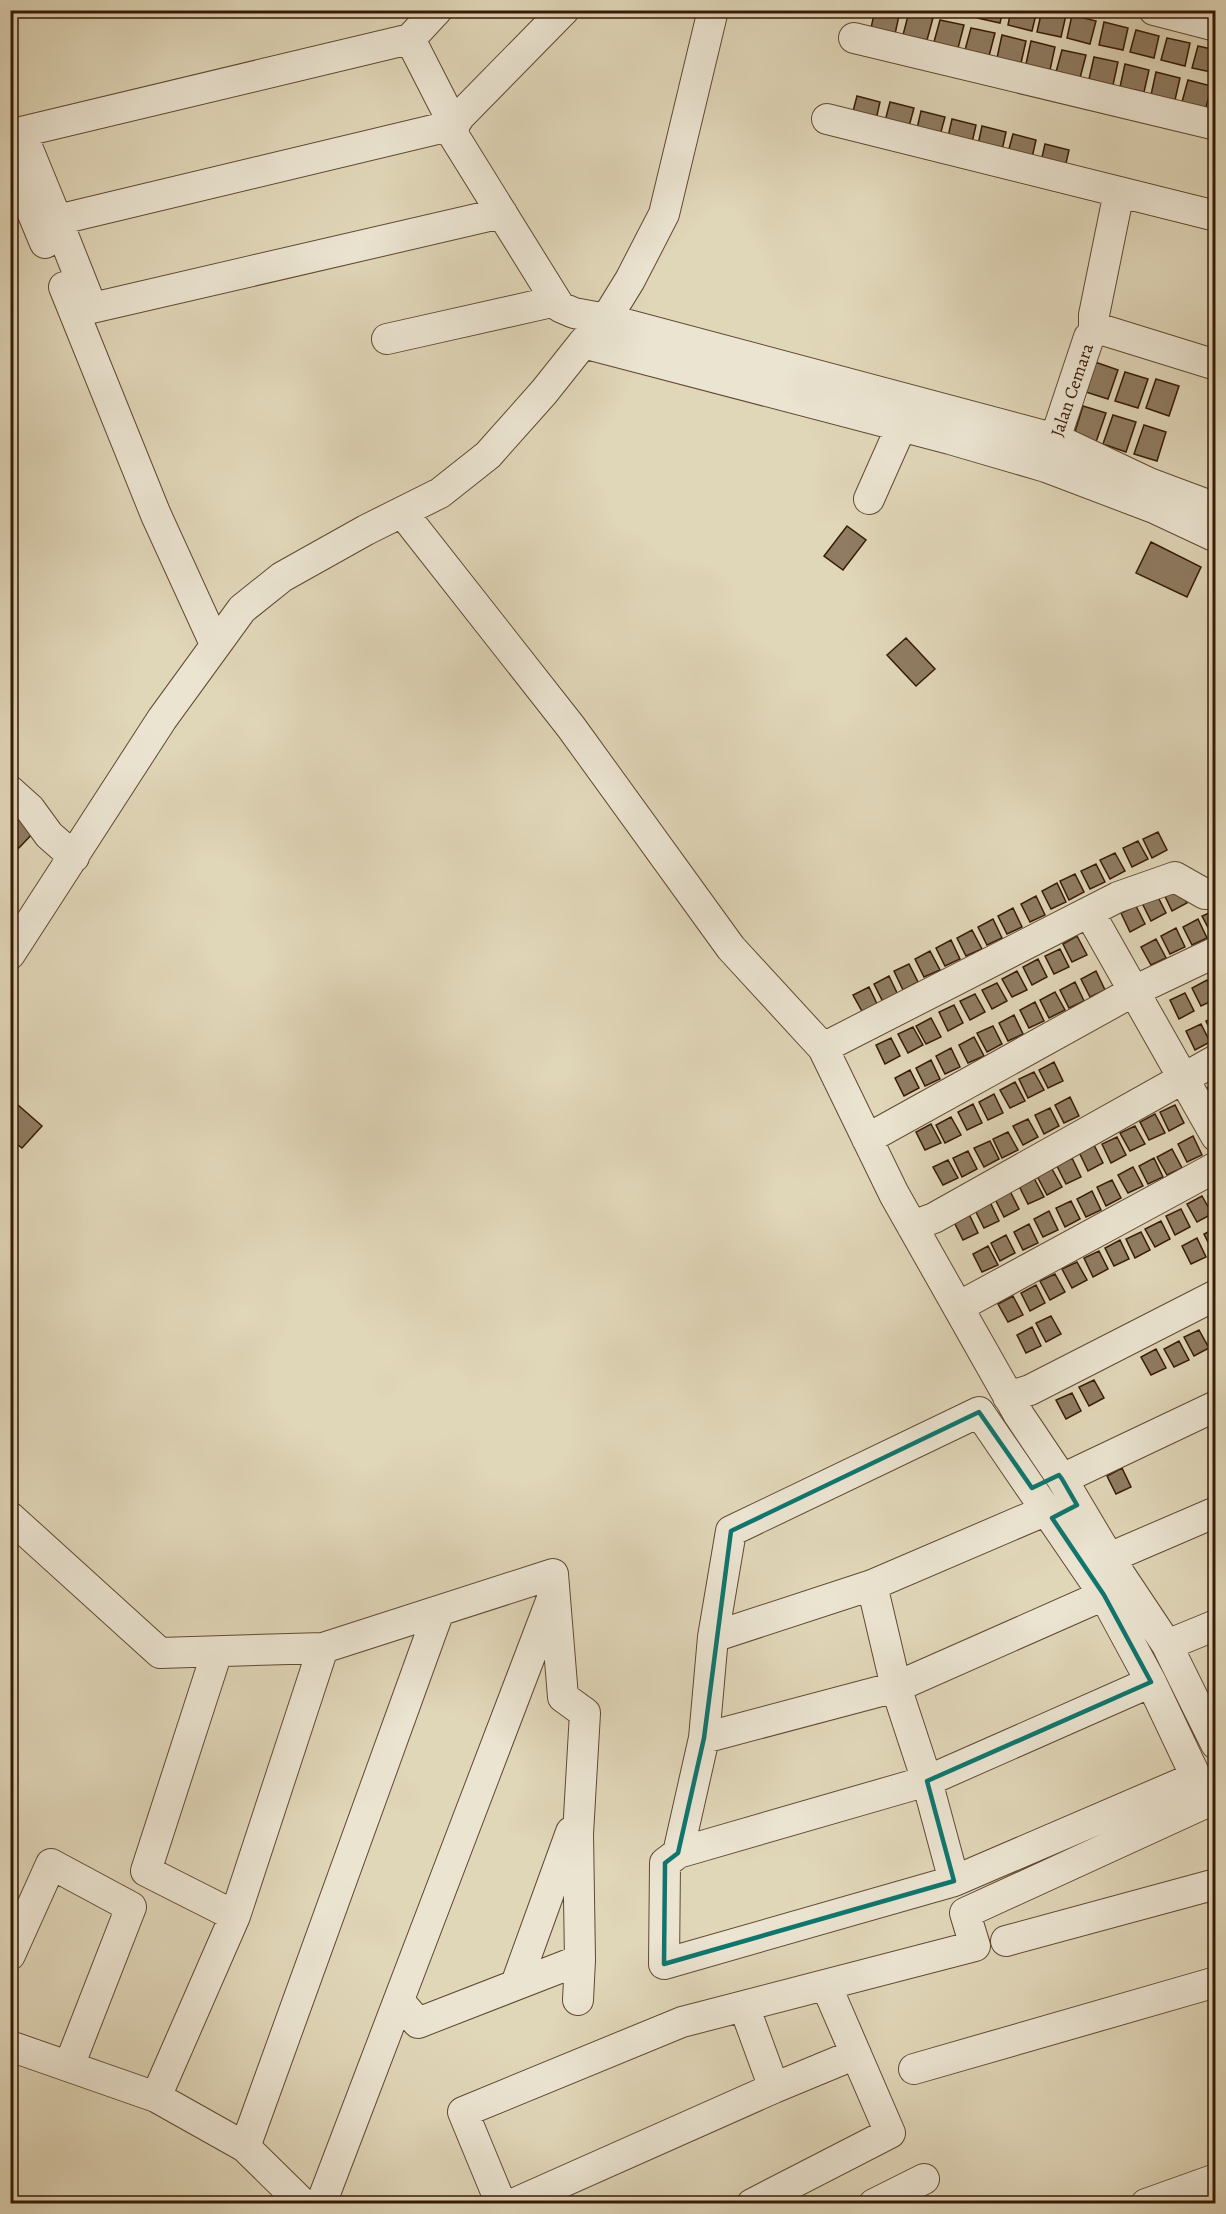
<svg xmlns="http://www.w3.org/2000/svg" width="1226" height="2214" font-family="Alegreya,serif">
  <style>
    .building { fill: #8f7c62; stroke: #371a05; stroke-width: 1.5 }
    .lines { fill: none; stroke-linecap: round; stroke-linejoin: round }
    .minor-casing { stroke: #614932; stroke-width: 32 }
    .minor { stroke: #ebe4d1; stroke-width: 30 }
    .marked { fill: none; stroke: #0f766e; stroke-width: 4.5; stroke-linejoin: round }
    .labels { text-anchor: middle; stroke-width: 4.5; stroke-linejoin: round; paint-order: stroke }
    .street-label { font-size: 18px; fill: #371a05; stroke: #ebe4d1 }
  </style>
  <rect width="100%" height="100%" fill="#e0d6b8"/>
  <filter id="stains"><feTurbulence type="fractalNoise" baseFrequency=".00333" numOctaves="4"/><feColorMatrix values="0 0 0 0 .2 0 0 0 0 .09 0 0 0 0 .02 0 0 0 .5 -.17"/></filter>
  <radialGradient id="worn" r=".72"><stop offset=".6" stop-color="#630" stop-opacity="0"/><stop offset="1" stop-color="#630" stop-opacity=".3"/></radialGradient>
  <path class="building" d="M875,10L900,11L895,34L871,28Z
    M948,10H970L969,16Z
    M978,10H1003L1000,23L977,18Z
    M1011,10H1037L1032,31L1008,25Z
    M1042,10L1066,15L1061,37L1037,32Z
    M909,12L933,18L927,40L903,35Z
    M1072,15L1096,21L1090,44L1067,38Z
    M940,20L964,25L958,48L934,42Z
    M1104,22L1128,28L1123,50L1099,45Z
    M971,28L995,33L989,56L965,50Z
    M1136,30L1159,36L1154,58L1130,52Z
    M1002,35L1026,41L1021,63L997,58Z
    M1167,38L1190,43L1185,66L1161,60Z
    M1031,41L1055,47L1050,70L1026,64Z
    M1198,46L1216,50V73L1192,68Z
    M1062,50L1086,55L1080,78L1056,72Z
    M1094,57L1118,62L1113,85L1089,79Z
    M1125,64L1149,70L1144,92L1120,87Z
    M1156,72L1180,78L1175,100L1151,95Z
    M1188,80L1211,86L1206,108L1182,102Z
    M1216,91V110L1211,108Z
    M857,96L880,102L875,124L851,119Z
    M890,102L914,108L908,130L884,125Z
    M921,111L945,117L939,139L916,133Z
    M952,119L976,125L971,147L947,141Z
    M982,126L1006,132L1001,155L977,149Z
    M1013,134L1036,140L1031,162L1007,156Z
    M1045,144L1069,150L1064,172L1040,166Z
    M1095,362L1118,370L1108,399L1086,392Z
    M1125,372L1148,379L1138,408L1115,401Z
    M1156,379L1179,386L1169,416L1146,408Z
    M1083,406L1106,413L1096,442L1074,435Z
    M1113,415L1136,422L1126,452L1103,444Z
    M1144,425L1166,432L1157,461L1134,454Z
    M847,526L866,540L843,570L824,556Z
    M1151,542L1201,567L1187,597L1136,573Z
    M906,638L935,669L916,686L887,655Z
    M10,806L36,830L16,851L10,846Z
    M1158,832L1167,850L1152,858L1143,839Z
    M1138,841L1148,859L1132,867L1123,848Z
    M1115,853L1125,871L1110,879L1100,860Z
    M1096,864L1105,882L1090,889L1081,871Z
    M1075,874L1084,892L1069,900L1060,881Z
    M1057,883L1066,902L1051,909L1042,891Z
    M1178,885L1187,903L1172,911L1163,892Z
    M1157,895L1166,913L1151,921L1142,903Z
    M1036,896L1045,915L1030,922L1021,904Z
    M1136,906L1145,924L1130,932L1121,913Z
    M1013,908L1022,927L1007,934L998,916Z
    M1216,910V933L1212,935L1202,916Z
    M993,919L1002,938L987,945L978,927Z
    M1198,919L1207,938L1192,945L1183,927Z
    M1176,928L1185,947L1170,954L1161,936Z
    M972,930L982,949L966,956L957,938Z
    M1077,936L1087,955L1072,962L1063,944Z
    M1156,939L1166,958L1151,965L1141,947Z
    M951,940L960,959L945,966L936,948Z
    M1060,949L1069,967L1054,974L1045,956Z
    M930,951L940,970L924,977L915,959Z
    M1038,959L1047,977L1032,985L1023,967Z
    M909,964L918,982L903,990L894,971Z
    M1017,971L1027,990L1012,997L1002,979Z
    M1096,971L1105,990L1090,997L1081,979Z
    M889,976L898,995L883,1002L874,984Z
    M1207,980L1216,999L1201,1006L1192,988Z
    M1075,982L1084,1001L1069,1008L1060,990Z
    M997,983L1007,1001L992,1009L982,990Z
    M869,987L878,1006L863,1013L853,995Z
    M1055,992L1065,1010L1049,1018L1040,1000Z
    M1185,993L1194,1011L1179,1019L1170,1000Z
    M975,994L985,1012L970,1020L960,1001Z
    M1035,1002L1044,1021L1029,1028L1020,1010Z
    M954,1005L963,1023L948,1031L939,1012Z
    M1014,1015L1023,1034L1008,1041L999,1023Z
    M1216,1016V1039L1215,1040L1206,1021Z
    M931,1018L941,1037L926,1044L916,1026Z
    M1201,1024L1210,1042L1195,1050L1186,1031Z
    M993,1026L1002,1044L987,1052L977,1033Z
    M913,1027L923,1045L908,1053L898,1034Z
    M974,1037L984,1056L968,1063L959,1045Z
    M891,1038L900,1056L885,1064L876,1045Z
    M951,1048L960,1067L945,1074L936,1056Z
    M931,1060L940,1079L925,1086L916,1068Z
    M1054,1062L1063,1081L1048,1088L1039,1070Z
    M910,1070L919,1088L904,1096L895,1078Z
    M1034,1072L1044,1090L1028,1098L1019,1079Z
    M1015,1082L1025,1101L1010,1108L1000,1090Z
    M1216,1084V1104L1207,1088Z
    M994,1094L1003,1113L988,1120L979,1102Z
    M1070,1097L1079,1116L1064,1123L1055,1105Z
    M10,1098L42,1126L22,1148L10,1139Z
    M973,1104L982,1123L967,1130L958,1112Z
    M1175,1105L1184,1123L1169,1131L1160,1112Z
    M1050,1108L1059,1126L1044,1134L1035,1115Z
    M1155,1114L1165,1133L1149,1140L1140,1122Z
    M951,1117L961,1135L945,1143L936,1125Z
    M1028,1119L1038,1137L1023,1145L1013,1126Z
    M931,1124L941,1143L925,1150L916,1132Z
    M1135,1126L1145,1144L1130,1151L1120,1133Z
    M1008,1132L1018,1150L1002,1158L993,1139Z
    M1193,1136L1202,1155L1187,1162L1178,1144Z
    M1117,1137L1126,1155L1111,1163L1102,1144Z
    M990,1141L999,1159L984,1167L974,1148Z
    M1094,1145L1103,1163L1088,1171L1079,1152Z
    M1172,1149L1182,1168L1167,1175L1157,1157Z
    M968,1151L977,1169L962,1177L953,1158Z
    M1072,1158L1081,1177L1066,1184L1057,1166Z
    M1154,1158L1163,1177L1148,1184L1139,1166Z
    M948,1160L958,1178L943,1185L933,1167Z
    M1133,1167L1143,1186L1128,1193L1118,1175Z
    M1052,1169L1062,1187L1047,1195L1037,1176Z
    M1034,1178L1044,1197L1028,1204L1019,1186Z
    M1112,1180L1121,1198L1106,1206L1097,1187Z
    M1010,1191L1019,1209L1004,1217L995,1199Z
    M1092,1191L1101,1210L1086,1217L1077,1199Z
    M1216,1192V1210L1208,1196Z
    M1202,1196L1212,1214L1197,1222L1187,1204Z
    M1071,1201L1080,1219L1065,1227L1056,1208Z
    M990,1202L999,1221L984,1228L975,1210Z
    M1181,1209L1190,1227L1175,1235L1166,1216Z
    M1049,1211L1058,1230L1043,1237L1034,1219Z
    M969,1214L978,1233L963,1240L954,1222Z
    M1161,1221L1170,1239L1155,1247L1145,1229Z
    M1029,1224L1038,1243L1023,1250L1014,1232Z
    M1216,1228V1251L1213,1252L1204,1234Z
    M1141,1232L1150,1250L1135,1258L1126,1239Z
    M1006,1235L1015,1253L1000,1261L991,1243Z
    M1197,1238L1206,1257L1191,1264L1182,1246Z
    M1120,1240L1129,1259L1114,1266L1105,1248Z
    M988,1246L998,1265L982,1272L973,1254Z
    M1099,1251L1108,1269L1093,1277L1084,1258Z
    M1077,1262L1087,1280L1072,1288L1062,1269Z
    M1055,1274L1065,1292L1050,1300L1040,1281Z
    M1036,1285L1045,1303L1030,1311L1021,1293Z
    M1013,1296L1023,1315L1008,1322L998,1304Z
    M1051,1316L1061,1334L1046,1342L1036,1323Z
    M1032,1327L1041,1346L1026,1353L1017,1335Z
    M1199,1330L1209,1348L1194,1356L1184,1337Z
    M1179,1341L1189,1360L1174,1367L1164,1349Z
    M1156,1349L1166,1368L1151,1375L1141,1357Z
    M1094,1380L1104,1398L1089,1406L1079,1387Z
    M1072,1393L1081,1411L1066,1419L1056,1400Z
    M1122,1468L1131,1487L1116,1494L1107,1476Z"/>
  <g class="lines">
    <g class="minor-casing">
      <path id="minor" d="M564,10L460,116L454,125V136L560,307L574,313L606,319L1056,439L1149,483L1216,508
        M1154,10L1216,26
        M854,38L1216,125
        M410,39L454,125L57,220L21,132Z
        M410,39L437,10
        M827,119L1216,216
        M10,173L19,192L30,207L45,243
        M57,220L92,308L502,213
        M64,287L156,515L215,644
        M1094,332V315L1119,192
        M387,339L556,301
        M583,343L950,439L1046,467L1154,508L1216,537
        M1049,457L1089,337L1094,332L1103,330L1216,365
        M869,499L901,427
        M402,512L571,727L731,948L823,1048L1118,897L1175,877L1205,894L1216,892
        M10,791L30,809L49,835L74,857
        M1089,912L1216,1136
        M10,954L162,719L242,609L282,577L366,530L440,493L488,455L544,392L583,343L606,319L630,280L664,214L713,10
        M823,1048L894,1194L1019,1415L1062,1479L1109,1558L1167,1645L1216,1744
        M867,1139L1134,991L1216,952
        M912,1226L934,1218L1216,1060
        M958,1307L1216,1167
        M1008,1397L1030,1390L1216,1295
        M979,1412L1104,1595L1151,1682L1196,1777L954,1881L664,1964L665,1863L678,1853L704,1738L713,1637L731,1531Z
        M1062,1479L1216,1406
        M10,1517L160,1653L323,1648L553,1574L563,1697L585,1713L578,1834L580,1960L578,2000
        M1109,1558L1216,1512
        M872,1585L896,1687L927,1781L954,1881
        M713,1637L872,1585L1047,1510
        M1167,1645L1216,1625
        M704,1738L896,1687L1104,1595
        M678,1853L927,1781L1151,1682
        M235,1916L323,1648
        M1006,1941L1216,1884
        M10,1955L51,1864L131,1907L69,2066
        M516,1984L571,1832
        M399,2001L418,2023L580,1960
        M744,2006L774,2088L856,2054
        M10,2046L156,2097L245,2147L303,2204
        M914,2069L1216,1982
        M156,2097L235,1916L146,1871L217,1652
        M245,2147L439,1611
        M321,2204L551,1601
        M501,2204L463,2112L682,2022L975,1946L965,1913L1216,1798
        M513,2204L774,2088
        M752,2204L890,2133L826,1985
        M874,2204L924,2179
        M1146,2204L1216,2179"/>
    </g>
    <use href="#minor" class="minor"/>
  </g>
  <path class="marked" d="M979,1412L1032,1488L1059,1475L1062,1479L1077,1505L1052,1518L1104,1595L1151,1682L927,1781L954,1881L664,1964L665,1863L678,1853L704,1738L731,1531Z"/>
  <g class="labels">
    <g class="street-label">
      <text transform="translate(1072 390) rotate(-71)" y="6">Jalan Cemara</text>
    </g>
  </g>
  <rect width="1226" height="2214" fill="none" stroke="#e0d6b8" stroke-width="36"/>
  <rect x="12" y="12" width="1202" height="2190" fill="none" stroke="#371a05" stroke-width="3"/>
  <rect x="18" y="18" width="1190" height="2178" fill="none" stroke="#371a05" stroke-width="1.5"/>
  <rect width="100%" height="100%" filter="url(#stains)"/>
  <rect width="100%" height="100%" fill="url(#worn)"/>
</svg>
